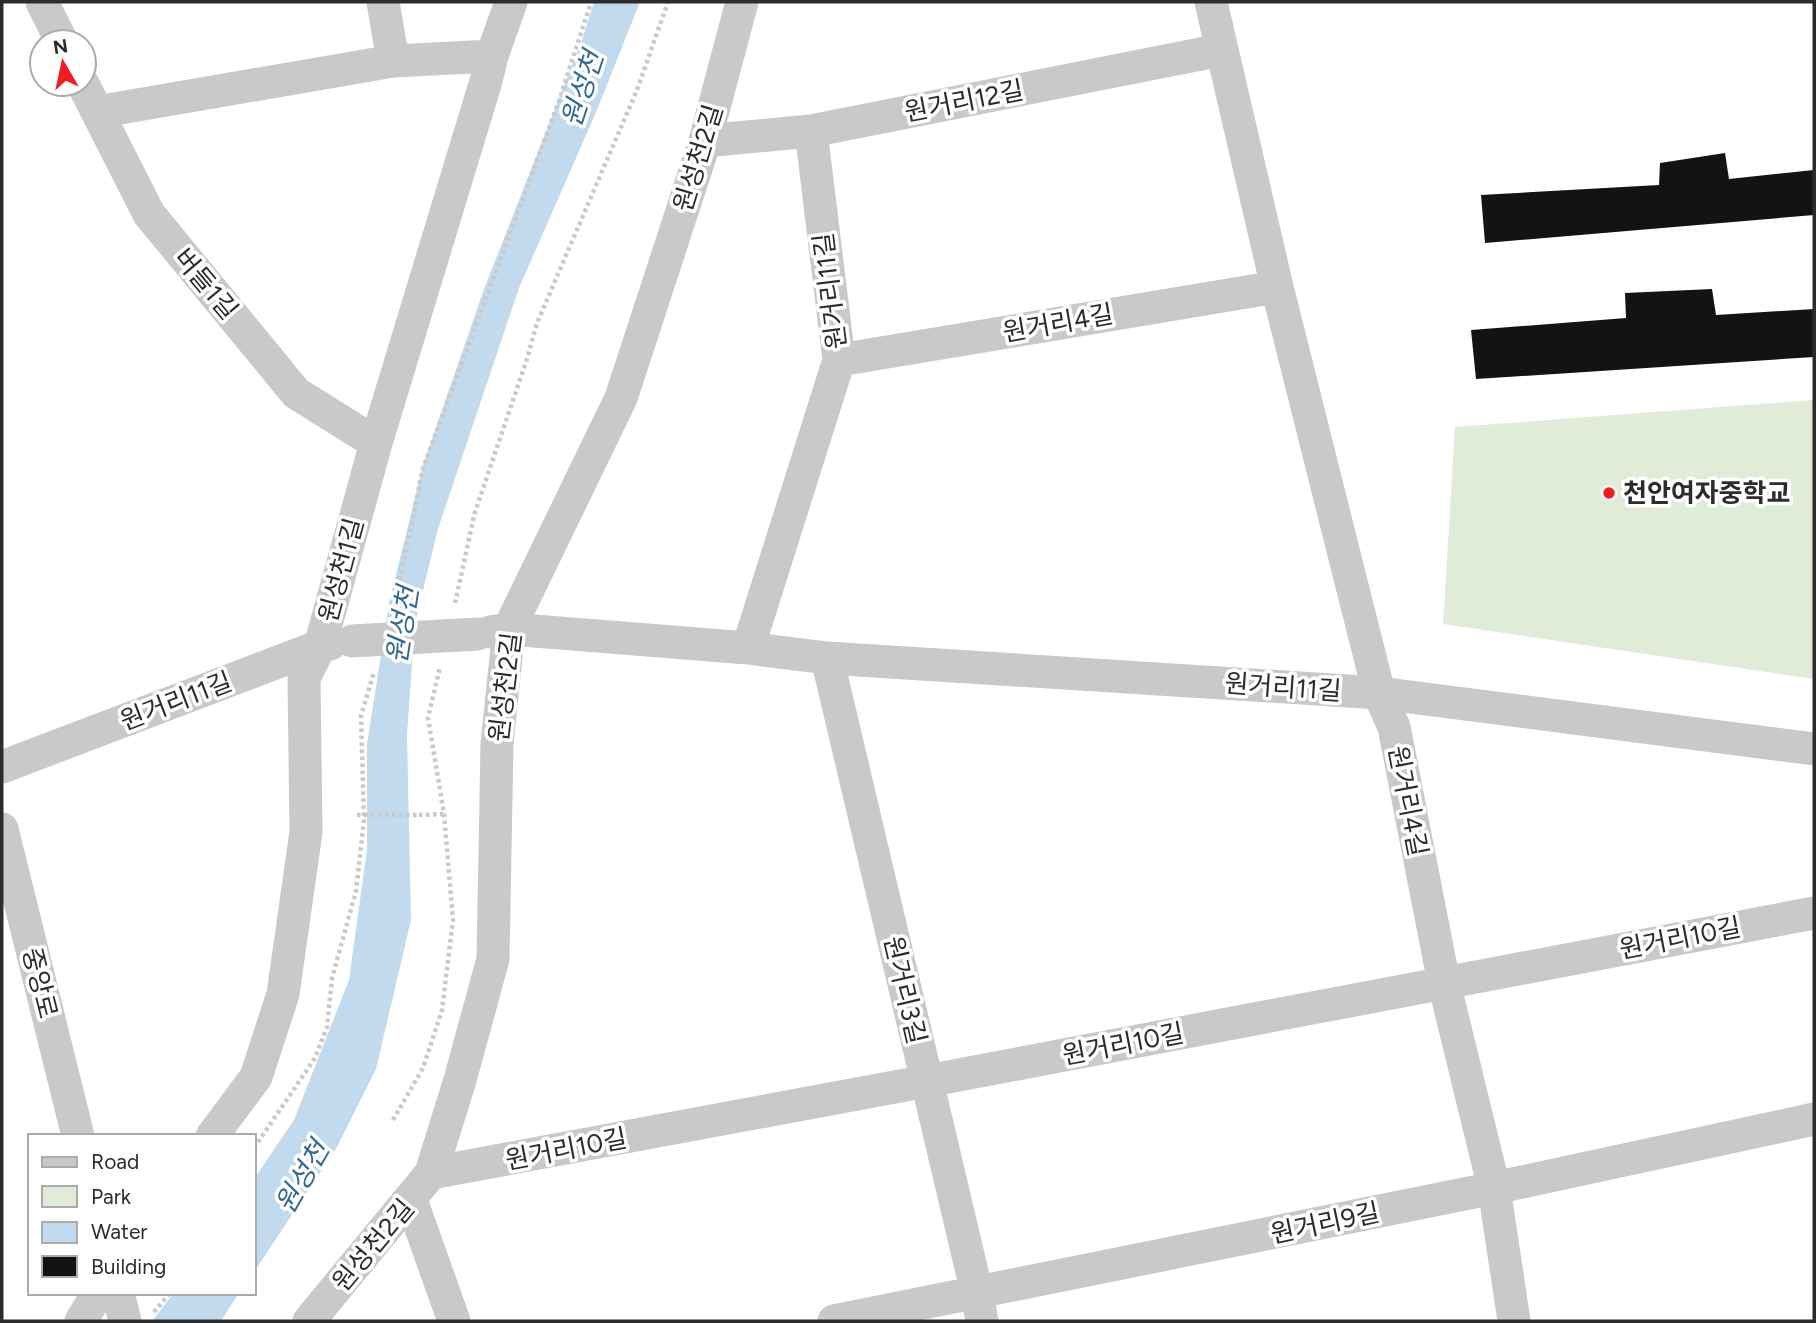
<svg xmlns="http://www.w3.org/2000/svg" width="1816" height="1323" font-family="Figtree,'Noto Sans KR',sans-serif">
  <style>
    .green { fill: #e1ecd8 }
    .water { fill: #c2daee }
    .building { fill: #131313 }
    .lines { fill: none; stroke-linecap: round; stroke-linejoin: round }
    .path { stroke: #c9c9c9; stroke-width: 4.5; stroke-dasharray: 3.5 3.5; stroke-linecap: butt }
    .minor { stroke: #c9c9c9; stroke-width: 33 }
    .path-bridge { stroke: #c9c9c9; stroke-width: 4.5; stroke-dasharray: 3.5 3.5; stroke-linecap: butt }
    .minor-bridge { stroke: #c9c9c9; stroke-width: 33 }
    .poi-dot { fill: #f51c1f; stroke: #fff; stroke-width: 2.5 }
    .labels { text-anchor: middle; stroke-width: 7; stroke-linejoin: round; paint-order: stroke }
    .street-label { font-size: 26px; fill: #2c2c2c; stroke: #fff }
    .poi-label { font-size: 26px; font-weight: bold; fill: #2c2c2c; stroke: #fff; text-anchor: start }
    .water-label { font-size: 28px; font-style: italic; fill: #346995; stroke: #fff }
  </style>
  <rect width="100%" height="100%" fill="#fff"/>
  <path class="green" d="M1814,400V679L1443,624L1455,427Z"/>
  <path class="water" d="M594,2H640L597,110L519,288L438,529L415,623L407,734L411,920L376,1069L337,1147L254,1272V1179L294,1120L349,980L367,849V744L389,603L423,465L484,289L582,40Z
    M174,1293H239L221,1321H152Z"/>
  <path class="building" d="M1725,153L1729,179L1814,170V215L1485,243L1481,195L1659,185L1660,163Z
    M1712,289L1716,315L1814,309V357L1476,379L1471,330L1626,318L1625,293Z"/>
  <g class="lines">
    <path class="path" d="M455,603L475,512L527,359L537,323L637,90L668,2
      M393,607L413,520L422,471L559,101L591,2
      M419,815L444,814
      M393,1120L423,1068L442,1010L453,920L444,814L428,718L440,667
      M254,1148L315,1058L327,1027L332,978L356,891L364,820L361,716L374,672
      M154,1312L170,1293"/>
    <path class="minor" d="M42,2L62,42
      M383,2L393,61
      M1211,2L1277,287L1379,693L1394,727L1444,983L1494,1188L1514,1321
      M83,84L149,214L296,393L376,443
      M97,112L393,61L492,56
      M705,141L811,131L1221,50
      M839,360L1277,287
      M490,632L509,629L748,648L827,658L1379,693L1814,749
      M748,648L839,360L811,131
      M827,658L977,1293L982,1321
      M2,767L320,646L330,644
      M2,829L78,1136
      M212,1136L256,1077L283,994L306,832L304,678L320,646L376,443L486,81L492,56L511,2
      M431,1173L927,1081L1814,913
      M411,1200L454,1321
      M118,1293L125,1321
      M81,1321L98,1293
      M309,1321L431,1173L460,1080L493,959L497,744L509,629L621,398L705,141L742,2
      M834,1321L1494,1188L1814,1119"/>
    <path class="path-bridge" d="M357,815H419"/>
    <path class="minor-bridge" d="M352,641L478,634"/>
  </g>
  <circle class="poi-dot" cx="1609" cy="493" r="7"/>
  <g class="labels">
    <g class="street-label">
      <text transform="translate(964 101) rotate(-11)" y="9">원거리12길</text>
      <text transform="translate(698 158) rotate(-73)" y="9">원성천2길</text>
      <text transform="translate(206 284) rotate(50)" y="9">버들1길</text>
      <text transform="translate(830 291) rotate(-97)" y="9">원거리11길</text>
      <text transform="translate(1058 323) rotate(-10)" y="9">원거리4길</text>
      <text transform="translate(341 570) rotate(-75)" y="9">원성천1길</text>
      <text transform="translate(505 687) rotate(-83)" y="9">원성천2길</text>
      <text transform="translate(1283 687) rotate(4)" y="9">원거리11길</text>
      <text transform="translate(176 701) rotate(-21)" y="9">원거리11길</text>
      <text transform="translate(1408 801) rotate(79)" y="9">원거리4길</text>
      <text transform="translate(1680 938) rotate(-11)" y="9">원거리10길</text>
      <text transform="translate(40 983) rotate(76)" y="9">중앙로</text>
      <text transform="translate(905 990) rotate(77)" y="9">원거리3길</text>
      <text transform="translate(1123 1044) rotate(-11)" y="9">원거리10길</text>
      <text transform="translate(566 1149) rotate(-11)" y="9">원거리10길</text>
      <text transform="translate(1325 1223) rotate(-12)" y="9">원거리9길</text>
      <text transform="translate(373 1245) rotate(-50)" y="9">원성천2길</text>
    </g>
    <g class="poi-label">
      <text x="1623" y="502">천안여자중학교</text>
    </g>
    <g class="water-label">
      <text transform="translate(582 89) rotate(-72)" y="10">원성천</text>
      <text transform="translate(402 625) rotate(-81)" y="10">원성천</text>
      <text transform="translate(302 1177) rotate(-60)" y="10">원성천</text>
    </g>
  </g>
  <rect width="1816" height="1323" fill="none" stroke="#2c2c2c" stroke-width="7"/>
  <rect x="28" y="1134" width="228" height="161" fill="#ffffff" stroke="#ababab" stroke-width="2"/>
  <rect x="42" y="1157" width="35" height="10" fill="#c9c9c9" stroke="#ababab" stroke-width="2"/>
  <text x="91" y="1169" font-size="21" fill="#2c2c2c">Road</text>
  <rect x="42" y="1186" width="35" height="21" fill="#e1ecd8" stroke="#ababab" stroke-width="2"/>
  <text x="91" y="1204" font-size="21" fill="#2c2c2c">Park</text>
  <rect x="42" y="1222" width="35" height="21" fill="#c2daee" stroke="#ababab" stroke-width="2"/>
  <text x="91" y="1239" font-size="21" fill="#2c2c2c">Water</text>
  <rect x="42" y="1256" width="35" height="21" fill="#131313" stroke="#ababab" stroke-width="2"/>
  <text x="91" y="1274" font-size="21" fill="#2c2c2c">Building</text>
  <g transform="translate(63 63) rotate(351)"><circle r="33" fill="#ffffff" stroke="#ababab" stroke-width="2"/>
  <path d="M0-5L12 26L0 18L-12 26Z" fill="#f51c1f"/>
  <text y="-10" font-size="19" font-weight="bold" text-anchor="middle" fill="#2c2c2c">N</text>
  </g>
</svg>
